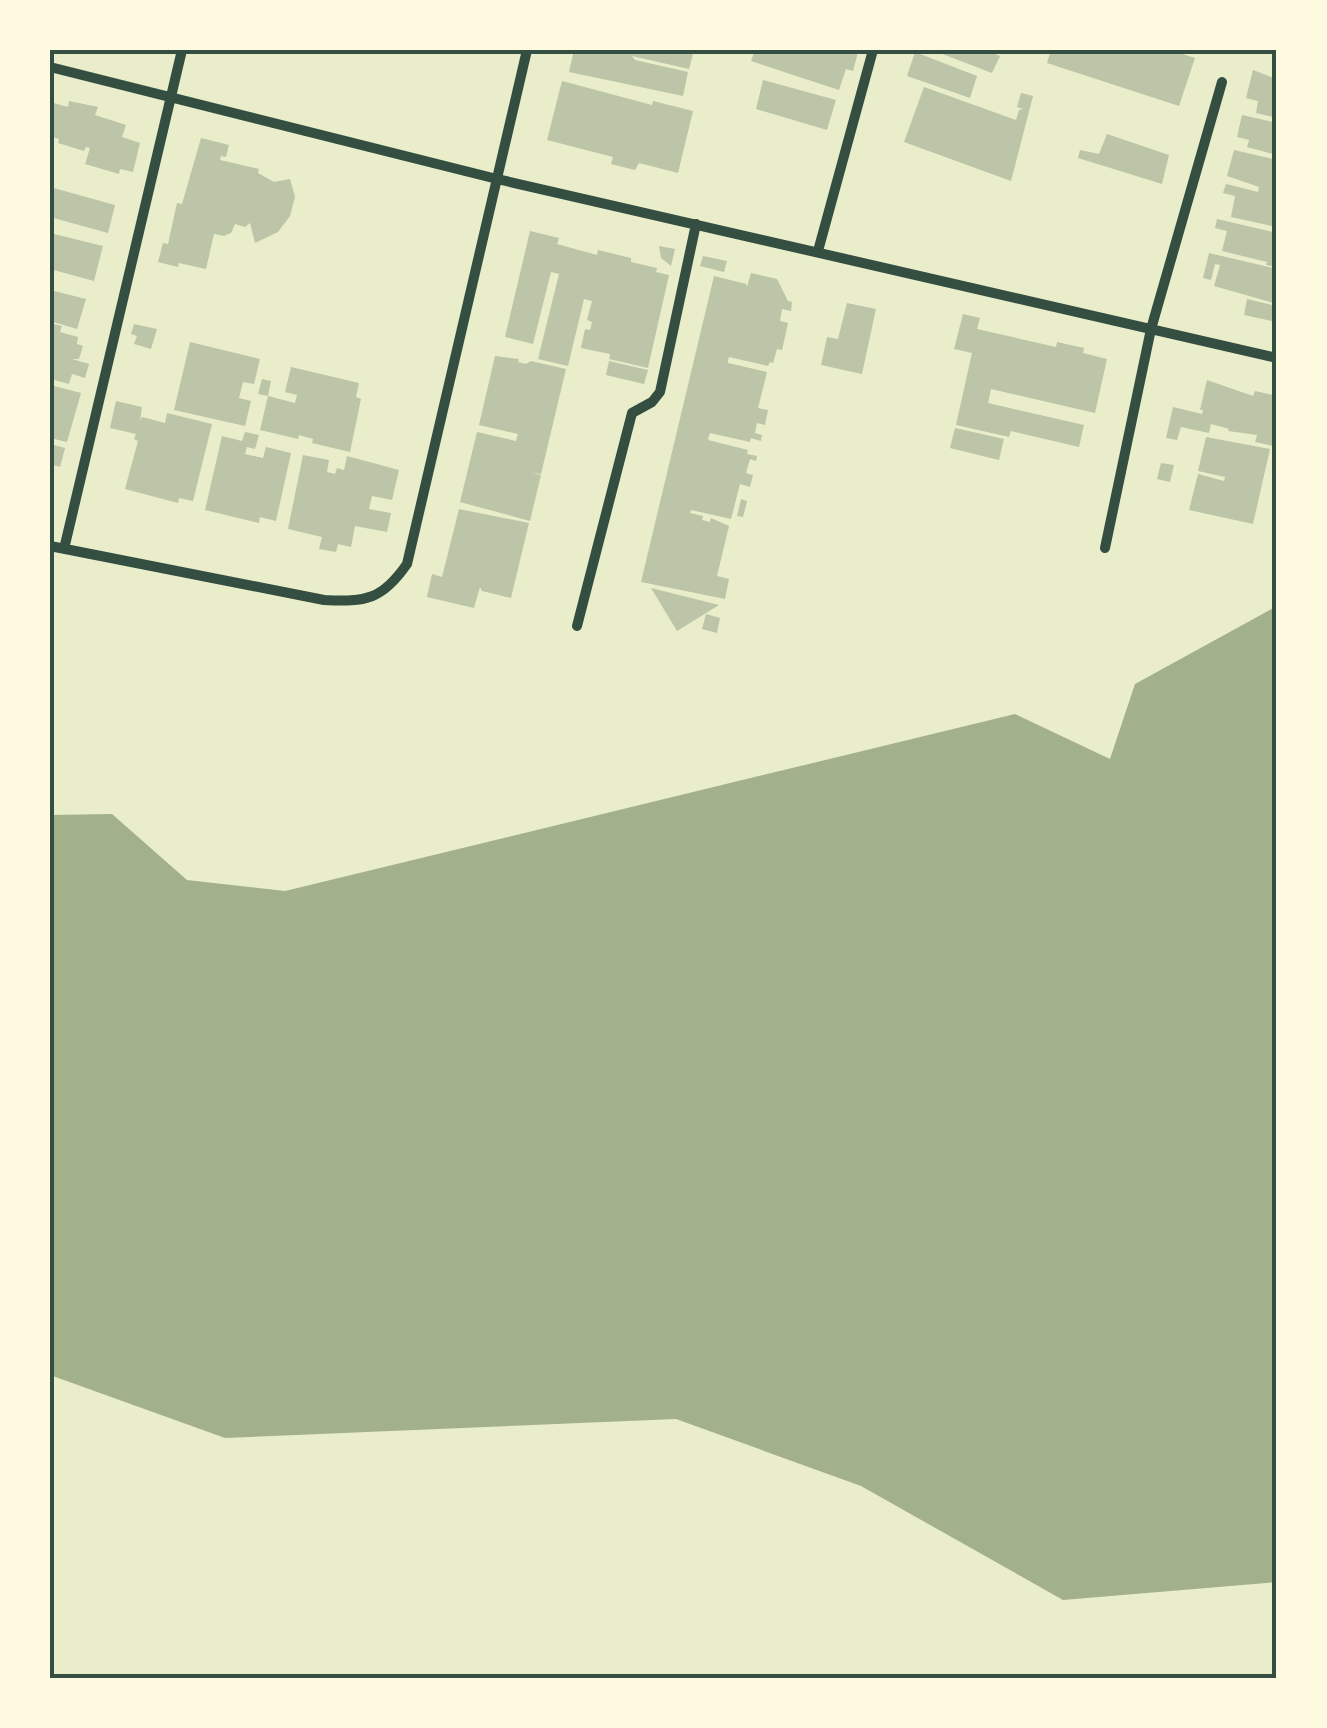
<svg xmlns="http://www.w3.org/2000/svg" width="1327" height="1728" font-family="Barlow,sans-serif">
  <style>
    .water { fill: #a3b18a }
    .building { fill: #bcc5a7 }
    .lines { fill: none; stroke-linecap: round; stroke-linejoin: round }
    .minor { stroke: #344e41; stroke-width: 10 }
    .neatline { fill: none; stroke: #344e41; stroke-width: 4 }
  </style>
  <rect width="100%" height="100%" fill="#e9edc9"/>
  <path class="water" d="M1277,606V1582L1063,1600L861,1486L676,1419L225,1438L50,1375V815L112,814L187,880L285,891L1015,714L1110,759L1135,684Z"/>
  <path class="building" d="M574,50H694L689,69L632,56L635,60L688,72L683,96L569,72Z
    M755,50H851L858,52L853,71L846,69L839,90L751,61Z
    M932,50H985L1000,56L992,73Z
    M1051,50H1170L1195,58L1179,106L1047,63Z
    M915,52L977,76L970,98L907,76Z
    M1253,70L1277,79V118L1256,113L1258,101L1246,98Z
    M763,80L836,100L827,130L756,109Z
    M562,81L652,105L653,101L693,111L678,173L639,163L635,170L611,164L613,157L547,140Z
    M924,87L1016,120L1019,110L1023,109L1017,107L1021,93L1033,96L1011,181L904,142Z
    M69,101L98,107L95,115L126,125L122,137L140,143L133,172L120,169L119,174L85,164L90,148L86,147L84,151L58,143L59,139L50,136V102L68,107Z
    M1242,115L1277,123V155L1247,147L1249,140L1237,137Z
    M1107,134L1169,155L1162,184L1078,158L1080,150L1099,154Z
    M201,138L229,145L226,157L221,156L220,160L259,169L258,173L274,182L290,179L295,197L290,216L278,232L255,243L250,223L245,227L235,224L231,233L224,236L214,234L206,269L179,263L178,267L158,262L163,243L168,244L177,203L182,204Z
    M1234,150L1277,160V227L1231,217L1235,196L1223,193L1226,184L1258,192L1259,187L1227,176Z
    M50,187L115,205L108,233L50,217Z
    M1217,219L1277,233V267L1266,265L1267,262L1222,251L1227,231L1215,228Z
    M530,231L559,238L557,244L597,255L598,250L631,258V262L657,268L656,272L669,275L648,368L609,359L610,354L581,348L585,329L590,330L592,322L587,320L592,301L584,299L568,366L538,359L559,274L551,272L533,344L505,337Z
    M50,233L103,246L94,281L50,269Z
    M659,246L675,249L671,266L661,258Z
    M1209,253L1277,269V304L1214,286L1220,265L1215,264L1211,280L1203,278Z
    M703,256L727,261L724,272L700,266Z
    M751,273L777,279L788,301L792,302L791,311L782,309L780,321L788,323L782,350L777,349L773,363L770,362L768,366L729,357L728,360V363L767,372L758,408L768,410L765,425L757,423L755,433L762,435L761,441L751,438L750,442L710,433L709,436L708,440L748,450L747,454L757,456L756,461L750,459L746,473L753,475L750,487L740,484L731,519L691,510L690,513L703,516L702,520L710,522L711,518L729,526L717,576L729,579L725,599L641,582L714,276L746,284L747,287Z
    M50,290L86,299L77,329L50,321Z
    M1247,299L1276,306L1272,321L1244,315Z
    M847,303L876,309L862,374L821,365L827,337L838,339Z
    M963,314L980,318L977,329L1056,347L1057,342L1084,348L1083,353L1107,359L1095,413L991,389L988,403L1084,425L1079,447L1011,431L1009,437L956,425L972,353L954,349Z
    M50,323L62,326L60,332L78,337L77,344L83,346L79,359H72L89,364L85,378L72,374L69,384L51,379Z
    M134,324L157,329L151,349L134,344L137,336L131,334Z
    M190,342L260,359L254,384L243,382L239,398L251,401L245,426L174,410Z
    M495,356L519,359L518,362L526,364L531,361L566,369L541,474L532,473L541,475L530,521L460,502L477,432L516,441L517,437L518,434L479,425Z
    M609,361L648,370L644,384L606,375Z
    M291,367L359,383L356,397L361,399L350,452L312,443L313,439L299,435L298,439L260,430L268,396L295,403L297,395L285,392Z
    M262,379L271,381L268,396L258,394Z
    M1207,380L1253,396L1255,391L1277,396V447L1255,442L1257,435L1228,431L1229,429L1211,424L1209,433L1181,427L1177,440L1166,438L1173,407L1202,414L1203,410H1200Z
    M50,385L81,393L67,442L50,438Z
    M116,401L142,407L140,421L142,417L165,423L167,413L212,424L193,501L179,498L178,503L125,489L138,441L134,439L136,434L110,428Z
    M955,428L1004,439L999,460L950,448Z
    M245,432L259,435L255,449L247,447L245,454L263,458L266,447L291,453L276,521L260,517L259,523L205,510L222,436L242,441Z
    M1206,437L1270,449L1253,524L1189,510L1198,474L1224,481L1225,477L1198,471Z
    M50,444L65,448L60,467L50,464Z
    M303,455L329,460L327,472L335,474L337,468L344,470L347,456L399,470L392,500L372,496L369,509L391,513L387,532L355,526L351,547L338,544L336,552L319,549L322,537L288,529Z
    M1161,463L1174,465L1170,482L1157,479Z
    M741,499L747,501L743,517L737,516Z
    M459,509L529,523L511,598L482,591L480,587L474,608L427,597L432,574L442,577Z
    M651,588L719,605L677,631Z
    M706,614L720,618L717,633L702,629Z"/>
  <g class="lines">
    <path class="minor" d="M50,67L497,179L1277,358
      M818,251L873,50
      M50,546L324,600C366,602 382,600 407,564L527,50
      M1105,548L1151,329L1222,82
      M64,549L182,50
      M577,626L632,413L652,402L660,392L696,224"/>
  </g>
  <rect width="1327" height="1728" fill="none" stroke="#fefae0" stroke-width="105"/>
  <rect x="52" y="52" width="1222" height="1624" class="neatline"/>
</svg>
